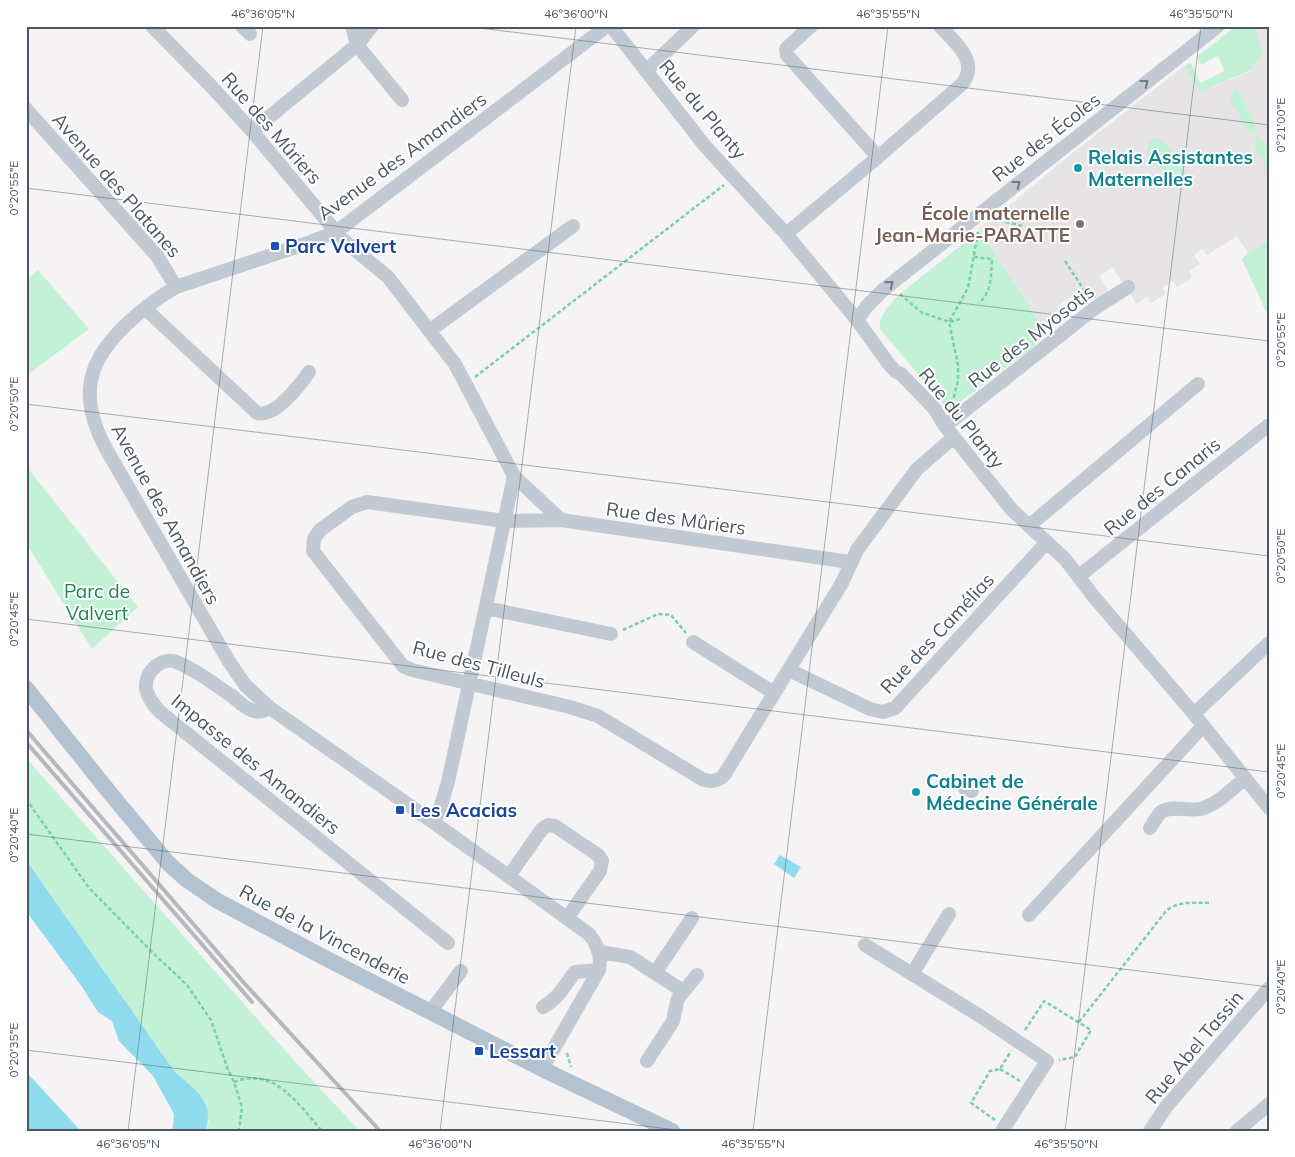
<svg xmlns="http://www.w3.org/2000/svg" width="1295" height="1157" font-family="Mulish,sans-serif">
  <style>
    .education { fill: #e6e4e5 }
    .green { fill: #c3f1d5 }
    .water { fill: #90daee }
    .lines { fill: none; stroke-linecap: round; stroke-linejoin: round }
    .path { stroke: #7ad0a6; stroke-width: 2.5; stroke-dasharray: 4 2.5; stroke-linecap: butt }
    .minor { stroke: #c1cad2; stroke-width: 14 }
    .major { stroke: #b3c2d1; stroke-width: 16 }
    .rail { stroke: #b5b8bd; stroke-width: 4 }
    .oneway { stroke: #6e7983 }
    .ticks { fill: none; stroke: #4a5661; stroke-width: 1; stroke-opacity: 0.45 }
    .culture-dot { fill: #0f9aa8; stroke: #fff; stroke-width: 2 }
    .education-dot { fill: #8d6e63; stroke: #fff; stroke-width: 2 }
    .transit-dot { fill: #1a4fb4; stroke: #fff; stroke-width: 2 }
    .labels { text-anchor: middle; stroke-width: 4; stroke-linejoin: round; paint-order: stroke }
    .street-label { font-size: 19px; fill: #4a5661; stroke: #fff }
    .culture-label { font-size: 19px; font-weight: bold; fill: #0d838f; stroke: #fff; text-anchor: start }
    .education-label { font-size: 19px; font-weight: bold; fill: #785e54; stroke: #fff; text-anchor: end }
    .transit-label { font-size: 19px; font-weight: bold; fill: #164399; stroke: #fff; text-anchor: start }
    .park-label { font-size: 19px; fill: #17864f; stroke: #fff }
    .neatline { fill: none; stroke: #4a5661; stroke-width: 2 }
    .ticks-label { font-size: 12px; text-anchor: middle; fill: #4a5661 }
  </style>
  <rect width="100%" height="100%" fill="#f5f3f3"/>
  <path class="education" d="M1236,26H1269V310L1266,311L1242,259L1248,253L1237,236L1207,255L1202,249L1194,255L1200,264L1189,271L1192,278L1177,287L1173,281L1163,287L1166,294L1151,303L1147,297L1136,304L1124,281L1122,282L1113,267L1099,276L1109,293L1097,300L1088,286L1059,305L1064,313L1044,329L979,228L998,215L1060,163L1184,66L1200,92L1251,71Z"/>
  <path class="green" d="M1236,26H1257L1255,29L1263,52L1251,70L1200,92L1184,66L1191,62L1200,83L1225,71L1218,56L1201,65L1197,57Z
    M1236,88L1238,89L1255,125V133C1242,129 1244,122 1238,113C1236,109 1232,107 1231,103C1229,98 1233,93 1236,88Z
    M1256,135C1271,144 1269,160 1269,175L1265,172L1263,160L1255,151Z
    M1155,138C1173,140 1172,164 1186,171V174C1166,183 1155,167 1147,151L1149,142Z
    M980,230L1044,329L1032,338L1036,345L951,409L948,410L880,329C878,315 891,303 900,294Z
    M1266,243L1269,248V310L1266,311L1242,259L1248,253Z
    M38,270L89,329L26,376V280Z
    M26,466L138,607L92,649L26,543Z
    M26,758L298,1065L360,1131H205L209,1121L187,1082L175,1072L26,860Z"/>
  <path class="water" d="M780,855L801,867L794,878L774,864Z
    M26,860L175,1072C194,1089 216,1102 205,1131H170L173,1127L174,1114L153,1076L119,1041L112,1021L98,1012L80,984L26,911Z
    M26,1072L30,1076L81,1131H26Z"/>
  <g class="lines">
    <path class="path" d="M993,219L1023,226
      M974,257L992,259C991,275 992,292 979,303
      M1065,261L1088,296
      M900,294L921,312L949,322L960,319
      M475,377L724,185
      M952,404L958,381V365L949,322L968,288L978,232
      M623,630L658,614L671,615L686,633
      M26,799L89,888L155,955L187,985L211,1020L228,1070L234,1082L242,1107L239,1131
      M1079,1022L1166,911C1179,900 1196,903 1212,903
      M1025,1030L1044,1001L1091,1030L1075,1057L1059,1060
      M567,1053L571,1067
      M1000,1069L1020,1081
      M234,1082C274,1066 298,1104 322,1131
      M995,1120L971,1103L990,1071L1000,1069L1011,1051"/>
    <path class="minor" d="M152,26L210,85L252,131L342,239L388,277L455,364L514,476L448,782L439,812L433,822
      M242,26L250,34
      M352,26L357,45L402,100
      M611,26L705,146L786,234L857,320L888,363L895,371L901,374L934,408L945,426L1012,510L1065,559L1094,597L1194,714L1269,808
      M811,26L788,47L786,49L787,55L878,157
      M646,71L693,26
      M26,109L157,256L176,287
      M252,131L357,45L372,26
      M786,234L878,157L962,84C980,61 955,43 940,26
      M146,307L152,315L257,413C275,418 300,385 309,372
      M857,320L867,306L883,290L1218,26
      M429,331L573,226
      M945,426L1095,308L1128,287
      M514,476L561,520L850,562
      M561,520L505,521L367,502L352,507L320,530L314,539L313,551L403,666L412,670L570,707L598,716L702,779C711,782 717,782 724,775L842,583L857,550L917,469L954,437
      M1030,525L1198,384
      M1079,576L1269,425
      M486,608L611,634
      M693,642L774,693
      M789,670L870,709L883,712L895,708L1046,543
      M270,708C264,711 257,713 251,710C244,707 238,701 232,696C215,685 198,671 179,663C163,655 144,671 146,689C148,698 154,705 160,712L448,943
      M1194,714L1269,643
      M965,789L972,791
      M1150,828C1153,823 1157,816 1161,812C1172,804 1191,813 1204,808C1219,802 1233,789 1245,778
      M509,876L542,829L548,825L555,826L598,855L602,861L600,871L567,918
      M1029,915L1203,726
      M865,945L980,1016L1047,1061L1002,1131
      M600,952L630,957L683,991
      M655,973L692,918
      M912,974L949,914
      M543,1007C558,999 565,985 575,972L599,970
      M430,1012L461,971
      M647,1061L673,1021L677,1001L679,997L697,975
      M542,1069L599,970C602,956 598,945 589,934L433,822L270,708L245,685L228,660L105,447C78,395 87,360 130,321C144,308 159,297 176,287L305,244L336,232L607,26
      M1150,1131L1166,1107L1269,988
      M1237,1131L1269,1104"/>
    <path class="major" d="M26,688L110,793L168,863L187,880L216,900L327,959L542,1069L672,1131"/>
    <path class="rail" d="M26,730L245,984L380,1131
      M26,742L252,1002"/>
  </g>
  <defs><path id="oneway-chevron" d="M-2-3.5L2.5 0L-2 3.5" fill="none" stroke-width="1.6" stroke-linecap="round" stroke-linejoin="round" transform="scale(1.25)"/></defs>
  <g class="oneway">
    <use href="#oneway-chevron" transform="translate(1145 83) rotate(-38)"/>
    <use href="#oneway-chevron" transform="translate(1017 184) rotate(-38)"/>
    <use href="#oneway-chevron" transform="translate(890 284) rotate(-39)"/>
  </g>
  <path class="ticks" d="M463,26L1269,125M26,188L1269,341M26,404L1269,556M26,619L1269,772M26,834L1269,987M26,1050L685,1131M128,1131L263,26M440,1131L576,26M753,1131L888,26M1065,1131L1201,26"/>
  <g class="culture-dot">
    <circle cx="1078" cy="168" r="5"/>
    <circle cx="916" cy="792" r="5"/>
  </g>
  <circle class="education-dot" cx="1080" cy="224" r="5"/>
  <g class="transit-dot">
    <rect x="270" y="241" width="10" height="10" rx="2.5"/>
    <rect x="395" y="805" width="10" height="10" rx="2.5"/>
    <rect x="474" y="1046" width="10" height="10" rx="2.5"/>
  </g>
  <g class="labels">
    <g class="street-label">
      <text transform="translate(703 109) rotate(50)" y="7">Rue du Planty</text>
      <text transform="translate(272 128) rotate(49)" y="7">Rue des Mûriers</text>
      <text transform="translate(1046 137) rotate(-38)" y="7">Rue des Écoles</text>
      <text transform="translate(402 156) rotate(-36)" y="7">Avenue des Amandiers</text>
      <text transform="translate(117 185) rotate(49)" y="7">Avenue des Platanes</text>
      <text transform="translate(1031 336) rotate(-38)" y="7">Rue des Myosotis</text>
      <text transform="translate(962 418) rotate(51)" y="7">Rue du Planty</text>
      <text transform="translate(1162 486) rotate(-39)" y="7">Rue des Canaris</text>
      <text transform="translate(166 514) rotate(61)" y="7">Avenue des Amandiers</text>
      <text transform="translate(676 518) rotate(8)" y="7">Rue des Mûriers</text>
      <text transform="translate(937 633) rotate(-47)" y="7">Rue des Camélias</text>
      <text transform="translate(479 664) rotate(15)" y="7">Rue des Tilleuls</text>
      <text transform="translate(256 764) rotate(39)" y="7">Impasse des Amandiers</text>
      <text transform="translate(325 934) rotate(28)" y="7">Rue de la Vincenderie</text>
      <text transform="translate(1194 1047) rotate(-50)" y="7">Rue Abel Tassin</text>
    </g>
    <g class="culture-label">
      <text x="1088" y="164">Relais Assistantes<tspan x="1088" dy="22">Maternelles</tspan></text>
      <text x="926" y="788">Cabinet de<tspan x="926" dy="22">Médecine Générale</tspan></text>
    </g>
    <g class="education-label">
      <text x="1070" y="220">École maternelle<tspan x="1070" dy="22">Jean-Marie-PARATTE</tspan></text>
    </g>
    <g class="transit-label">
      <text x="285" y="253">Parc Valvert</text>
      <text x="410" y="817">Les Acacias</text>
      <text x="489" y="1058">Lessart</text>
    </g>
    <g class="park-label">
      <text x="97" y="598">Parc de<tspan x="97" dy="22">Valvert</tspan></text>
    </g>
  </g>
  <rect width="1295" height="1157" fill="none" stroke="#ffffff" stroke-width="55"/>
  <rect x="28" y="28" width="1240" height="1102" class="neatline"/>
  <g class="ticks-label">
    <text x="263" y="18">46°36'05"N</text>
    <text x="576" y="18">46°36'00"N</text>
    <text x="888" y="18">46°35'55"N</text>
    <text x="1201" y="18">46°35'50"N</text>
    <text transform="translate(1281 125) rotate(-90)" y="4">0°21'00"E</text>
    <text transform="translate(14 188) rotate(-90)" y="4">0°20'55"E</text>
    <text transform="translate(1281 340) rotate(-90)" y="4">0°20'55"E</text>
    <text transform="translate(14 404) rotate(-90)" y="4">0°20'50"E</text>
    <text transform="translate(1281 556) rotate(-90)" y="4">0°20'50"E</text>
    <text transform="translate(14 619) rotate(-90)" y="4">0°20'45"E</text>
    <text transform="translate(1281 771) rotate(-90)" y="4">0°20'45"E</text>
    <text transform="translate(14 835) rotate(-90)" y="4">0°20'40"E</text>
    <text transform="translate(1281 987) rotate(-90)" y="4">0°20'40"E</text>
    <text transform="translate(14 1050) rotate(-90)" y="4">0°20'35"E</text>
    <text x="128" y="1148">46°36'05"N</text>
    <text x="440" y="1148">46°36'00"N</text>
    <text x="753" y="1148">46°35'55"N</text>
    <text x="1066" y="1148">46°35'50"N</text>
  </g>
</svg>
